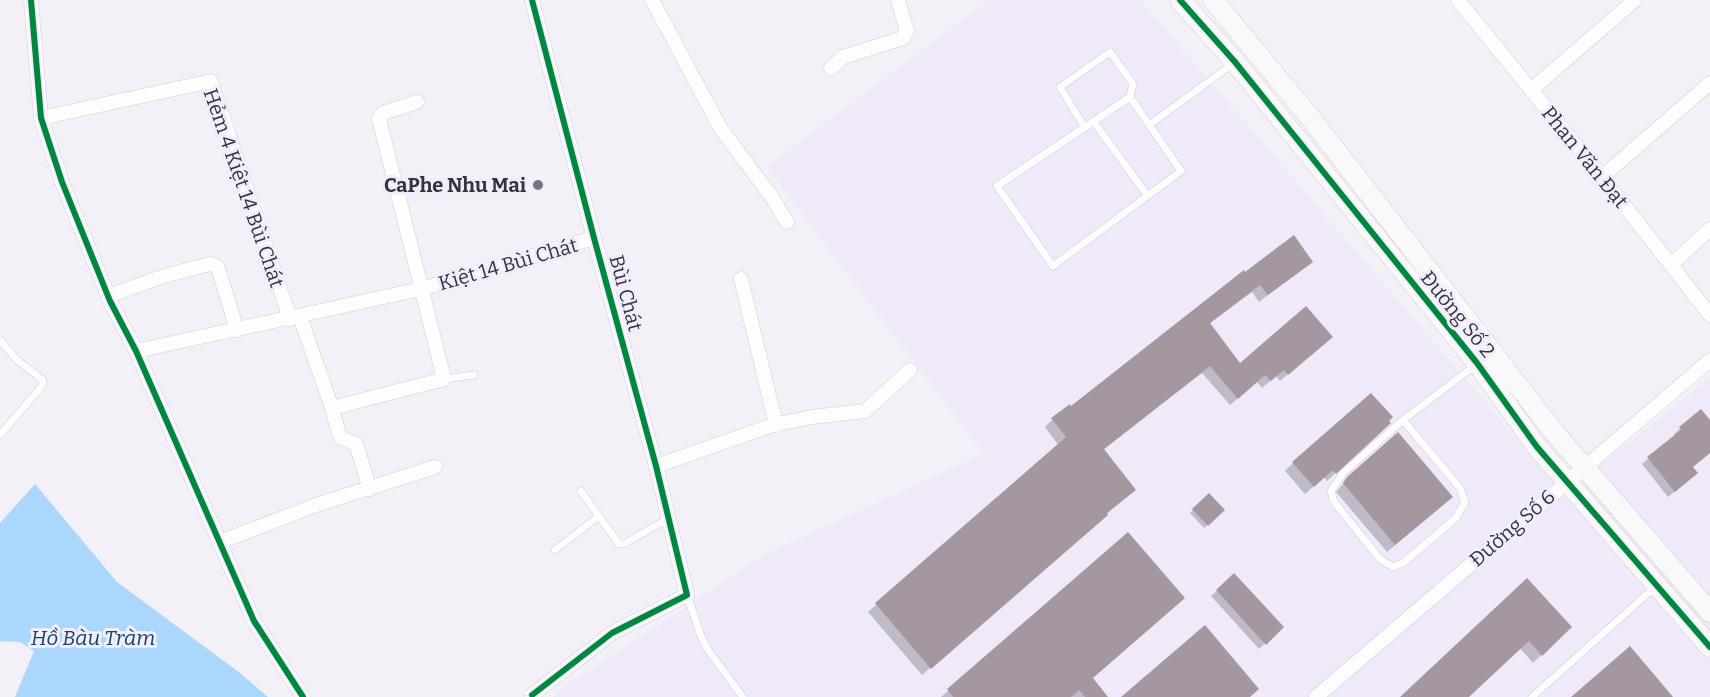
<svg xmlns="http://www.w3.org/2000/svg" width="1710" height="697" font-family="Bitter,serif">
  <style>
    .built { fill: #efe9fa }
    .water { fill: #abd7fc }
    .shadow { fill: #0003 }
    .building { fill: #a597a0 }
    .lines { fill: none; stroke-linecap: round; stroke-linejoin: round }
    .lane-casing { stroke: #d1cdd7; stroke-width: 8 }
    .street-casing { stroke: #d1cdd7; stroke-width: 15 }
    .secondary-casing { stroke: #d1cdd7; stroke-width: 21 }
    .lane { stroke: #fdfdfe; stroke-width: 7 }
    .street { stroke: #fdfdfe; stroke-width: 14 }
    .secondary { stroke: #faf8f9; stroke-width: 20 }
    .cycleway-casing { stroke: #f2edfb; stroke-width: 10 }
    .cycleway { stroke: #00873e; stroke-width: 6 }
    .poi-dot { fill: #797480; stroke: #f2edfb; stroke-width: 2 }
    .labels { text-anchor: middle; stroke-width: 6; stroke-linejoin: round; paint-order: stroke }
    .street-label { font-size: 20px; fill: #373240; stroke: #f2edfb }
    .poi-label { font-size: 20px; font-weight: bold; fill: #373240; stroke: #f2edfb; text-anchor: end }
    .water-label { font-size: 21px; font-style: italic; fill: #164566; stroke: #f2edfb }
  </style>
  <rect width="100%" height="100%" fill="#f3f0f8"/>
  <path class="built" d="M989,0H1140L1564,494L1710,378V697H553L565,686L770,552L984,454L767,167Z"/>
  <path class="water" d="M35,484L117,582L240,673L268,697H15L34,651L20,642L0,641V523Z"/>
  <path class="shadow" d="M1311,261L1259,302L1252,292L1209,324L1240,365L1323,344L1280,381L1276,376L1262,388L1257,382L1230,405L1202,373L1103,450L1134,490L922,675L868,612L1059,446L1045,427L1052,420L1071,408L1244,273Z
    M1700,411L1710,422V452L1692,467L1690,479L1668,497L1642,464L1675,436L1674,434Z
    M1381,431L1327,481L1324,477L1305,494L1285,471L1293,463Z
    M1348,478L1443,505L1387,552L1336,492Z
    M1209,495L1223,510L1204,528L1190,513Z
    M1128,534L1091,679L1106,697H941Z
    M1234,575L1282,627L1259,649L1211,596Z
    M1527,580L1570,627L1533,663L1520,648L1467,697H1402Z"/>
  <path class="building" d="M1294,235L1313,262L1268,295L1260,285L1210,323L1240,363L1306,306L1333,337L1288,375L1284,370L1271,381L1265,375L1238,399L1210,366L1104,449L1136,490L1107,513L1108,515L931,669L875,603L1066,437L1051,418L1070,404L1071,406L1244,270L1245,272Z
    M1371,393L1393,417L1389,421L1391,423L1336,474L1333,470L1314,487L1292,462Z
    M1701,409L1710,420V453L1693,467L1698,473L1675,492L1647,457L1681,430L1679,427Z
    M1398,432L1453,497L1395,545L1343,483L1347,477Z
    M1209,493L1225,510L1208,526L1192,509Z
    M1128,532L1185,598L1093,678L1108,697H1085L1079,690L1071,697H953L947,689Z
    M1234,573L1284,627L1266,645L1216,590Z
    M1527,578L1572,627L1542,656L1529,641L1469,697H1400Z
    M1205,625L1259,689L1250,697H1121Z
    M1630,646L1673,697H1571Z"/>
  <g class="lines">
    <g class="lane-casing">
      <path id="lane" d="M1094,122L1147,195
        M1149,125L1234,63
        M1085,128L1060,87L1110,52L1133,84L1130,97L997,186L1053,266L1181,171L1130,97
        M0,340L17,360L43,380L42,386L0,435
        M444,379L474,375
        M1403,420L1460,488L1465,502L1456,518L1403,563L1393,567L1380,559L1334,502L1331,491L1343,473L1403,420L1477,364
        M581,491L619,544H624L669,518
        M555,550L599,516
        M687,595L701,636L708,650L743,697
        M1532,697L1655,587"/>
    </g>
    <g class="street-casing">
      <path id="street" d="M31,0L41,118L62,182L110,301L136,351L254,621L303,697
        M532,0L594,238L656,466L687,595L612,633L532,695
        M652,0L721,129L771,196L787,222
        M1458,0L1602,177L1710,315
        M831,68L843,57L903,38L907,31L898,0
        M1531,90L1635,0
        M41,118L211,81L290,319
        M1602,177L1710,83
        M1671,265L1710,229
        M741,279L776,425
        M108,296L164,276L210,264L215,265L218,268L237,330
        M300,317L332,408L444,379L379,119L383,113L417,102
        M136,351L421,289L594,238
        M332,408L338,431L341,438L356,444L370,489
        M656,466L773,425L812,417L865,411L910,370
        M220,542L316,505L435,467
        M1316,697L1710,360"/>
    </g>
    <g class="secondary-casing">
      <path id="secondary" d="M1180,0L1235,62L1477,363L1537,447L1710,647
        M1213,0L1309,116L1554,432L1710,612"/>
    </g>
    <use href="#lane" class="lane"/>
    <use href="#street" class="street"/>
    <use href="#secondary" class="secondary"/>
    <g class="cycleway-casing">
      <path id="cycleway" d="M31,0L41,118L62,182L110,301L136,351L254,621L303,697
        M532,0L594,238L656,466L687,595L612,633L532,695
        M1180,0L1235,62L1477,363L1537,447L1710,647"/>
    </g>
    <use href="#cycleway" class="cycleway"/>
  </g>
  <circle class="poi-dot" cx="538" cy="185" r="6"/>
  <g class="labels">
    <g class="street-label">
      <text transform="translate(1585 157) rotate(51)" y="7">Phan Văn Đạt</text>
      <text transform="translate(244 188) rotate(71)" y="7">Hẻm 4 Kiệt 14 Bùi Chát</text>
      <text transform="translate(508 264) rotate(-16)" y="7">Kiệt 14 Bùi Chát</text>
      <text transform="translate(626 293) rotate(75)" y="7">Bùi Chát</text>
      <text transform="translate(1458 314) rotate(51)" y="7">Đường Số 2</text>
      <text transform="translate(1512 528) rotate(-41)" y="7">Đường Số 6</text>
    </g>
    <g class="poi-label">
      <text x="526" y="192">CaPhe Nhu Mai</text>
    </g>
    <g class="water-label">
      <text x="93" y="645">Hồ Bàu Tràm</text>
    </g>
  </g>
</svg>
